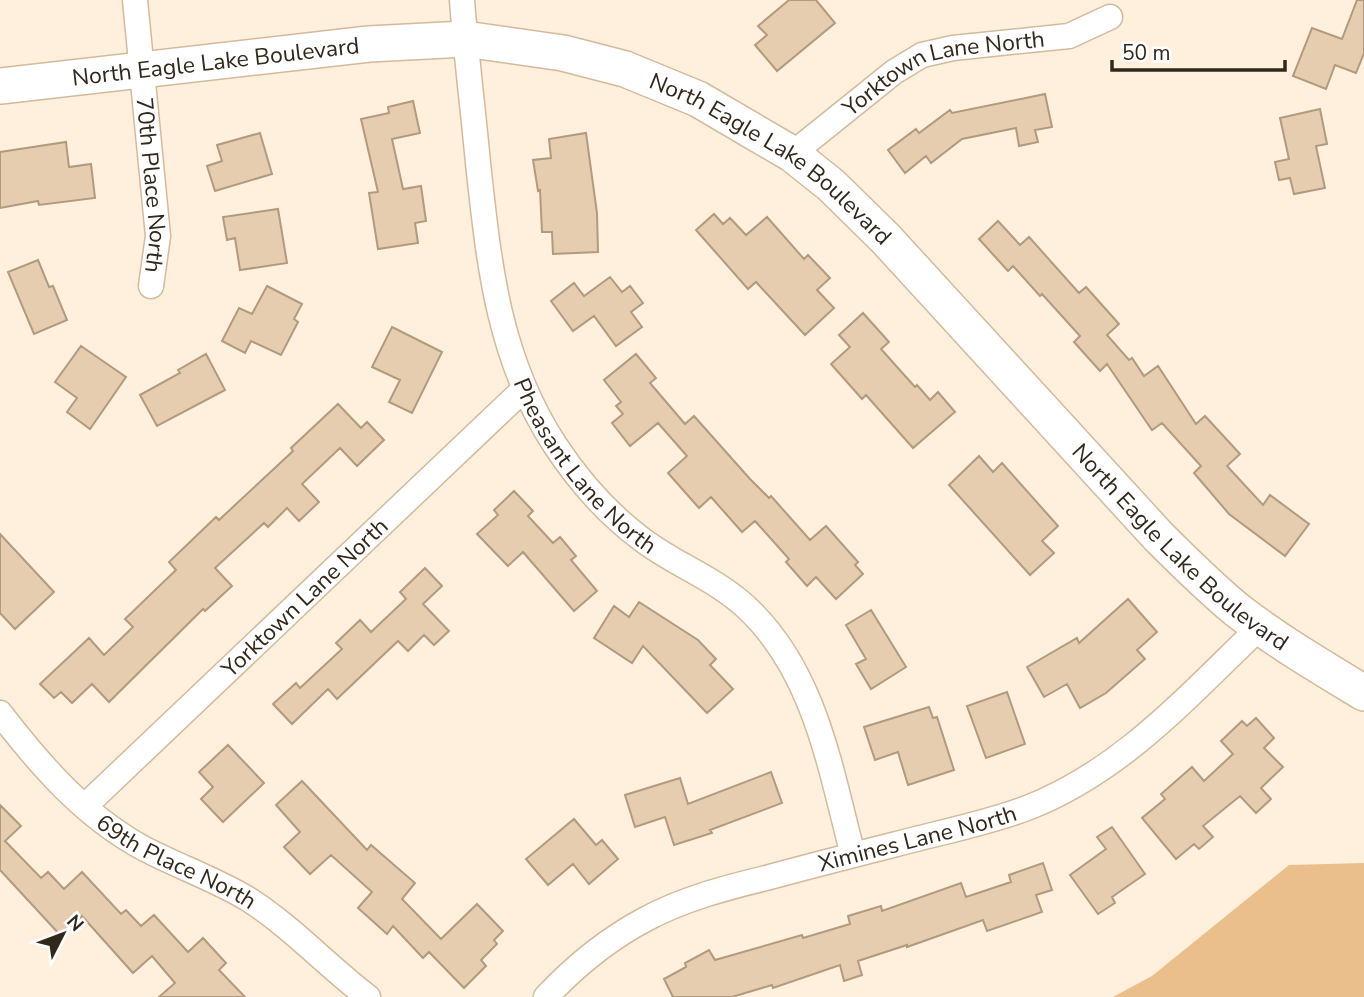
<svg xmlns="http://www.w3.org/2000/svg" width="1364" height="997" font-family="'Nunito Sans',sans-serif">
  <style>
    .green { fill: #eabf8b }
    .building { fill: #e6cdaf; stroke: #b29a7e; stroke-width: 2 }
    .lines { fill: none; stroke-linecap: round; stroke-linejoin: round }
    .street-casing { stroke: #d3ba9d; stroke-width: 27 }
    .secondary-casing { stroke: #d3ba9d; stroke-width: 38 }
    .street { stroke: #fff; stroke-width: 24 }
    .secondary { stroke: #fff; stroke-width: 35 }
    .labels { text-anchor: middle; stroke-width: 7; stroke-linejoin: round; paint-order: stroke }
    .street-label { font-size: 23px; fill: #31281c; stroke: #fff }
  </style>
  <rect width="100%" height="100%" fill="#ffefdd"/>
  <path class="green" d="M1364,863V997H1113L1152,976L1289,865Z"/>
  <path class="building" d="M789,0H816L835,23L777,71L755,45L767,35L758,26Z
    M1357,0H1364V53L1356,73L1335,65L1326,89L1293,76L1312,28L1342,39Z
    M1045,94L1052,127L1035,130L1038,142L1019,146L1016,128L962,139L931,163L926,156L905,173L888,150L916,129L919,133L950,110L952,113Z
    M413,101L420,133L392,139L403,189L421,186L426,221L415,223L418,243L378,249L369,193L378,192L361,119L389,113L388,107Z
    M1320,109L1327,144L1316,146L1325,188L1294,194L1290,178L1279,180L1275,162L1289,159L1280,118Z
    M260,133L272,174L215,191L207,166L222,161L217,145Z
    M586,133L597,213L598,252L553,254L552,232H542L540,190L538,191L533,160L551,158L549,139Z
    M66,142L69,167L91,164L95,198L39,205L38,201L0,208V152Z
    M278,209L287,263L240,270L235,238L227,240L223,217Z
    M714,214L723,224L730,218L746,235L767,217L804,259L808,255L830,278L817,290L834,308L805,335L756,282L748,289L696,230Z
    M998,221L1020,245L1029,237L1079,293L1086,287L1119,324L1107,335L1129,360L1132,358L1144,376L1158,366L1196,424L1205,416L1240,454L1227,466L1263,505L1270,495L1309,524L1285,556L1229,514L1194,473L1201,466L1162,423L1152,430L1107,364L1100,371L1074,342L1080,336L1042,294L1040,296L1013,266L1008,271L979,239Z
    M38,260L49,287L53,286L67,320L34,334L8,272Z
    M610,277L622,292L630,286L643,303L631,312L642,327L616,346L594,316L573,331L551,301L574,283L584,296Z
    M267,286L302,304L294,319L298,322L281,355L251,341L245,353L222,341L239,308L252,314Z
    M863,313L889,342L881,349L915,387L917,385L930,400L938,392L955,412L913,448L866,395L862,399L831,364L850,347L839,335Z
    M392,327L442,352L412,413L389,402L400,380L372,367Z
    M81,346L126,377L90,429L67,412L77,398L55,382Z
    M206,354L225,390L157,426L140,395L180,373L178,370Z
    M636,354L656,378L650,383L685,424L694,416L750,479L769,498L771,496L810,540L826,526L858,562L855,565L863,574L836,599L816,577L807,586L786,562L789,559L755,521L742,532L711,497L699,508L668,473L687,456L658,423L630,446L612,423L623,414L616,406L621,402L604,380Z
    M338,404L361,428L367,422L384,440L357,466L340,448L302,484L319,502L299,521L287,508L268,527L264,523L215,568L232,586L205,611L203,609L109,702L92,684L72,703L61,692L54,698L40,684L89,638L104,655L133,627L125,619L176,570L169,562L216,517L219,520L293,451L291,448Z
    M979,456L993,472L1002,463L1058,526L1042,541L1054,553L1030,575L949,485Z
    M514,491L533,511L528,516L553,543L560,537L576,556L571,560L597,591L574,611L523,552L508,566L477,534L498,515L494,510Z
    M0,534L54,592L15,629L0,613Z
    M425,568L442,586L423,604L449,631L434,645L424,635L408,651L398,641L337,699L328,689L292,724L273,704L296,683L300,688L342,649L336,643L360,620L371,632L406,599L400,592Z
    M1128,599L1157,632L1137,650L1145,659L1106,693L1080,708L1067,684L1044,697L1027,667L1077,638L1079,643Z
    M639,602L698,640L716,659L710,665L733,689L707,713L643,646L632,663L594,638L614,606L629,617Z
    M871,610L906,667L871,689L856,664L866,659L846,625Z
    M1007,692L1025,744L986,758L967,706Z
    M929,707L933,718L937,717L954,770L908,785L898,752L875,760L864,727Z
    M1256,718L1274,738L1264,748L1283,767L1261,788L1271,799L1256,813L1240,796L1203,826L1213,837L1199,849L1194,844L1176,859L1142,818L1165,799L1161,794L1192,767L1204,781L1233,754L1221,741L1242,721L1247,726Z
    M228,745L264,783L223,822L201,799L213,787L199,772Z
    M771,772L782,803L710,830L712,833L674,845L665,817L635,827L625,795L680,778L688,804Z
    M302,781L367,850L371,845L415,883L402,899L441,939L477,904L503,931L494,940L497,944L481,960L486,966L464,988L429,952L423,958L393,926L387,934L358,908L372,892L331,855L310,874L284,847L300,832L276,805Z
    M0,805L21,826L5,841L41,878L48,872L64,889L82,872L121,914L126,910L141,926L154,915L188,952L203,938L226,963L219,970L245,997H159L175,983L152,956L133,973L82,916L61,936L0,870Z
    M574,819L596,845L602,840L618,859L589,884L573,864L548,885L526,859Z
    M1112,827L1145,874L1112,897L1115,903L1098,914L1070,875L1106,849L1097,837Z
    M1043,863L1052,890L1036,895L1042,912L987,931L983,920L907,947V945L858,961L862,975L844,981L840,965L773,988L772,985L732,997H673L664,979L686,967L685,963L709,950L715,960L802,935L803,938L850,924L848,916L881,906L882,911L961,883L966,897L1011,882L1009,875Z"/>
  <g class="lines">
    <g class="street-casing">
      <g id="street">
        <path id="s1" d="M135,0L158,236L151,286"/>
        <path id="s2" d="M462,0C466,54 473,109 478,163C489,264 498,358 555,445C578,480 607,513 640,538C673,564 715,578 746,607C815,671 830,768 853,855"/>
        <path id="s3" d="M792,154L894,72L922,55L953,48L1069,36L1110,17"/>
        <path id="s4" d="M0,713C40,765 84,816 143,848C177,866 215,879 248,899C292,927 327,966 368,997"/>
        <path id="s5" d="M85,806L524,389"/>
        <path id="s6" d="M546,997C575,966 608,939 646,919C683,899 725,888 766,878C817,864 869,851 920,838C956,829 993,821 1027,808C1121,772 1189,695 1260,627"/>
      </g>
    </g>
    <g class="secondary-casing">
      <g id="secondary">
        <path id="s7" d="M0,86L369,44L465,39L563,53L625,69L698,99L792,154L831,185L886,239L1158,536C1183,561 1209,587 1237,610C1277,641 1321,667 1364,693"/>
      </g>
    </g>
    <use href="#street" class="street"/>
    <use href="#secondary" class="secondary"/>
  </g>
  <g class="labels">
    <g class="street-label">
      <text dy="8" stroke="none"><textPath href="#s7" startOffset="217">North Eagle Lake Boulevard</textPath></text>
      <text dy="8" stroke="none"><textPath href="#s3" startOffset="178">Yorktown Lane North</textPath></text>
      <text dy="8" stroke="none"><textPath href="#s7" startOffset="803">North Eagle Lake Boulevard</textPath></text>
      <text dy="8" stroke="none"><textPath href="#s1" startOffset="186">70th Place North</textPath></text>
      <text dy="8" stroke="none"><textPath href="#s2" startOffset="494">Pheasant Lane North</textPath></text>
      <text dy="8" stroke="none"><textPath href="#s7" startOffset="1372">North Eagle Lake Boulevard</textPath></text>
      <text dy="8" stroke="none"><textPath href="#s5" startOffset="303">Yorktown Lane North</textPath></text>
      <text dy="8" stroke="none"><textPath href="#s6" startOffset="411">Ximines Lane North</textPath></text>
      <text dy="8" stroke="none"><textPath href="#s4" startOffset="234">69th Place North</textPath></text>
    </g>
  </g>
  <g transform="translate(63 934) rotate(48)" stroke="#ffffff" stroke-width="5" paint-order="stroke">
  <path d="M0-5L12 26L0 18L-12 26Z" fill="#31281c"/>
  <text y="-10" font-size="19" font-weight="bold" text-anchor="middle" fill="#31281c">N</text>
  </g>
  <path d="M1112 60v10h173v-10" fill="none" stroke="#31281c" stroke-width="3.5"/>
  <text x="1122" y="60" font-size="21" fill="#31281c" stroke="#ffffff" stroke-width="5" paint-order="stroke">50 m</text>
</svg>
